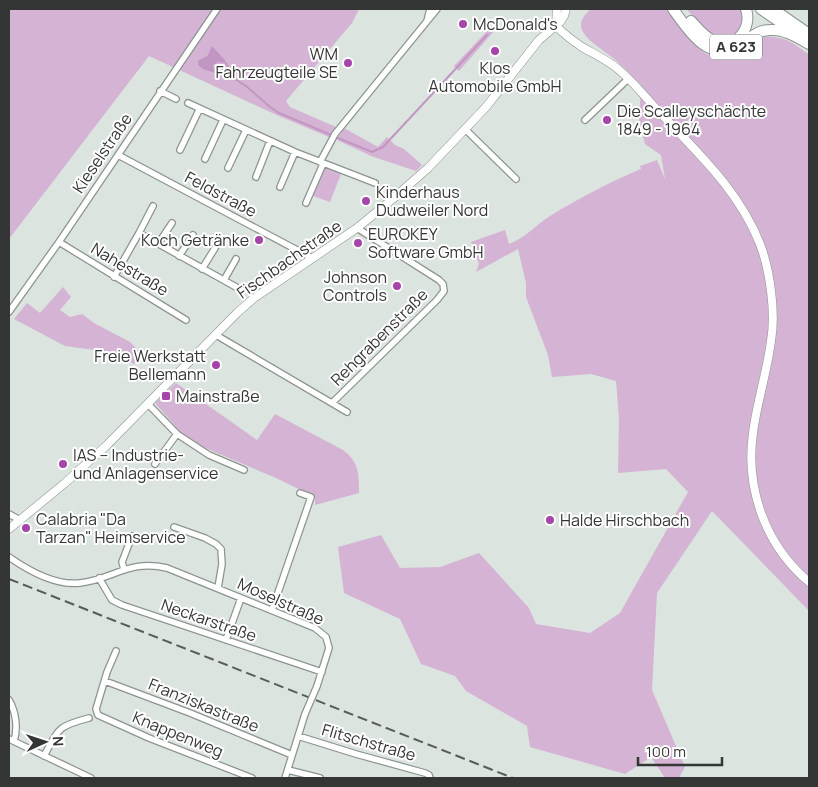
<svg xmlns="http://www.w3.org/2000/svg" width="818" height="787" font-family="Manrope,sans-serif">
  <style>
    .green { fill: #d5b3d5 }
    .water { fill: #c296c2 }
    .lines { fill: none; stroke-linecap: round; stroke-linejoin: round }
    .stream { stroke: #c296c2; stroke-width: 2 }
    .street-casing { stroke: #8c948e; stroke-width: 8 }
    .secondary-casing { stroke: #8c948e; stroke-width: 9 }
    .highway-casing { stroke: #8c948e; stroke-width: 12 }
    .street { stroke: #fff; stroke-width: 5.5 }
    .secondary { stroke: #fff; stroke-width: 8 }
    .highway { stroke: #fff; stroke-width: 10 }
    .rail { stroke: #585c59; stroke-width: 2; stroke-dasharray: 10 5; stroke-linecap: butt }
    .street-bridge-casing { stroke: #8c948e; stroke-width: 8; stroke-linecap: butt }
    .street-bridge { stroke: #fff; stroke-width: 5.5 }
    .poi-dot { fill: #a744aa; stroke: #fff; stroke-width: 2 }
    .labels { text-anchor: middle; stroke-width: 4; stroke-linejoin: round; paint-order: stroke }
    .shield { fill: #fff; stroke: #707271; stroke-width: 1 }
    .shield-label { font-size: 15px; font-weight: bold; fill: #333634 }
    .poi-label { font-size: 16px; fill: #333634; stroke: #fff; text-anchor: start }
    .street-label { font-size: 16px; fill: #333634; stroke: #fff }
  </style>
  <rect width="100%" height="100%" fill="#dbe4de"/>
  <path class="green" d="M9,9H359L352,23L286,101L290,107L336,127L329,137L279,116L149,56L9,239Z
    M591,9H668C680,23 689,42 705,53C730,69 741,45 760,38C766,36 773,37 779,38C790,39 800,49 809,54V611L712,511L657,593L652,690L685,767L679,778H665L651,757L625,774L530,747L527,726L466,691L455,676L421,664L400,619L344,593L338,547L381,535L400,568L440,567L479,553L529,608L536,624L590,633L620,613L688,492L666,469L618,473L619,418L616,381L591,374L552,377L548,355L526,297V283L518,249L476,272L479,264L471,242L505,230L509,244C525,238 536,225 550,216C579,198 610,182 641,169L640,166L657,160L665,179L661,155L645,144L639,121L641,85C631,74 621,64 609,55C594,43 566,29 591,9Z
    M687,9H742L743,26C719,55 703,30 687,9Z
    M491,27L495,30L459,71L454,66Z
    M344,128L378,147L387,137L395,145L404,149L422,165L416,171L371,156L337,140Z
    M325,167L341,174L330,202L313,196Z
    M63,287L71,297L60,310L70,317L82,314L94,323L130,342L145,357L134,364L110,352L65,346L14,319L27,303L40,313Z
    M176,383L257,440L275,414L343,450C359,462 359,474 359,493L315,505V497L276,478L203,447L181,433L155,403Z"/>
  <path class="water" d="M212,46L225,60V63L218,62L213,65V67L224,72V74L221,75L203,69L198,65V61C210,54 206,59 212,46Z"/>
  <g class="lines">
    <path class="stream" d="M225,62L235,79L246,86L270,107L279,113L329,134
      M338,138L372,152L383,147L487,35"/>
    <g class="street-casing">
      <path id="street" d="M427,21L430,9
        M160,91L176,99
        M188,103L295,152L375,183
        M585,120L628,79
        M465,129L516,179
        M180,150L199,110
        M118,155L312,258
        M205,159L223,120
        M320,162L335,134L437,9
        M228,168L246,130
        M256,177L270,141
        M280,187L295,152
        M306,203L323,164
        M139,233L153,206
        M59,242L186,320
        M158,244L172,223
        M179,256L193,235
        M202,269L215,248
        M114,277L139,233L236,287
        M224,280L236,259
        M9,312L59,242L217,9
        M216,335L347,412
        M333,402L437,300L444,291L443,284L439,280L357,228
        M148,404L177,434L209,455L244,470
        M155,464L177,434
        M9,514L20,520
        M174,527L205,538L216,544L221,549L222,564L218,588
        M9,557C29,571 55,586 80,583C114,579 129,559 167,568L315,628L326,637L329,648L317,686
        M124,569L122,562L132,536
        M99,578L112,600L122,605L322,672
        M272,610L311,497L300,493
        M226,640L241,598
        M116,651L107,672L96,709L98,715L149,738L252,778
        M105,681L190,713L292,755
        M9,700C16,712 18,728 14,741
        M298,736L356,754L425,773L429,775L430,778
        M9,739L91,778
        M44,756C59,728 58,726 89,718
        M288,770L320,778
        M285,778L305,714"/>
    </g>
    <g class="secondary-casing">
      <path id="secondary" d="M556,26C564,34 573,41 582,47C594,54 607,60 618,69C635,83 649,102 665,118C701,156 740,193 760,244C770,270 776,313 771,341C767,372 757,402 753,433C745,489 766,546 809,582
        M556,26L557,9
        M9,529L65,483L107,445L237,313L254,298L357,228L395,197L428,168L486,107L539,40L560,22L564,16L566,9"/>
    </g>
    <g class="highway-casing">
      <path id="highway" d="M673,9C688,30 709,64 739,46C749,39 757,30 770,30C784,29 797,37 809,44
        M761,9L793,31
        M773,9L809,34
        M691,21C698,29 706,39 716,42C737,49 752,28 746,9"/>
    </g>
    <use href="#street" class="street"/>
    <use href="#secondary" class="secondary"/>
    <use href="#highway" class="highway"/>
    <path class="rail" d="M9,579L513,778"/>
    <g class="street-bridge-casing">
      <path id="street-bridge" d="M305,714L317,686"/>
    </g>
    <use href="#street-bridge" class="street-bridge"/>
  </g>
  <g class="poi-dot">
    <circle cx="463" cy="24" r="5"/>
    <circle cx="495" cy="51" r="5"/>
    <circle cx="348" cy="63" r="5"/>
    <circle cx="607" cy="120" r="5"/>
    <circle cx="366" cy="201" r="5"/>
    <circle cx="259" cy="240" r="5"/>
    <circle cx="358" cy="243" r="5"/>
    <circle cx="397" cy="286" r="5"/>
    <circle cx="216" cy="365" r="5"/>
    <rect x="161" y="391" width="10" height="10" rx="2.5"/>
    <circle cx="63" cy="464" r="5"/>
    <circle cx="550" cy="520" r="5"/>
    <circle cx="26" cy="528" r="5"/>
  </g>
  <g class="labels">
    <rect class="shield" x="710" y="34.5" width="52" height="25" rx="4"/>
    <g class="shield-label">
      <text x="736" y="52">A 623</text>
    </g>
    <g class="poi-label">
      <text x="473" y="30">McDonald's</text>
      <text x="338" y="60" text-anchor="end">WM<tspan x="338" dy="18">Fahrzeugteile SE</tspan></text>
      <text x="495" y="74" text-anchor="middle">Klos<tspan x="495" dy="18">Automobile GmbH</tspan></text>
      <text x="617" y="117">Die Scalleyschächte<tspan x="617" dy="18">1849 - 1964</tspan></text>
      <text x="376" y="198">Kinderhaus<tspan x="376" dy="18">Dudweiler Nord</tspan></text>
      <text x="368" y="240">EUROKEY<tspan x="368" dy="18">Software GmbH</tspan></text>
      <text x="249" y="246" text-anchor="end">Koch Getränke</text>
      <text x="387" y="283" text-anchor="end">Johnson<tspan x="387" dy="18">Controls</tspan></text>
      <text x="206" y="362" text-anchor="end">Freie Werkstatt<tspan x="206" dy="18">Bellemann</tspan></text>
      <text x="176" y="402">Mainstraße</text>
      <text x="73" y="461">IAS – Industrie-<tspan x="73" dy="18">und Anlagenservice</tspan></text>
      <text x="36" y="525">Calabria "Da<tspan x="36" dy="18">Tarzan" Heimservice</tspan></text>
      <text x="560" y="526">Halde Hirschbach</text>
    </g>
    <g class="street-label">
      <text transform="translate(102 153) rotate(-56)" y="6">Kieselstraße</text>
      <text transform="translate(221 194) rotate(28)" y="6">Feldstraße</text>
      <text transform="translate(289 259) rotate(-35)" y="6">Fischbachstraße</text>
      <text transform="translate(130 269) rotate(31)" y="6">Nahestraße</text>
      <text transform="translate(379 337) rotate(-45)" y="6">Rehgrabenstraße</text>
      <text transform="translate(281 601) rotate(24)" y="6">Moselstraße</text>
      <text transform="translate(209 620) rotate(19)" y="6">Neckarstraße</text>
      <text transform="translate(204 705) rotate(22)" y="6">Franziskastraße</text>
      <text transform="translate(178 734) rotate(22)" y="6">Knappenweg</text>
      <text transform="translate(369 742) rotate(16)" y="6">Flitschstraße</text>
    </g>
  </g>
  <rect width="818" height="787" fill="none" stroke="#333634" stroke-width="20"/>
  <g transform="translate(45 742) rotate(87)" stroke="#ffffff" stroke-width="4" paint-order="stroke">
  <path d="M0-4L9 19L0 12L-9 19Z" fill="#333634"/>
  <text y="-8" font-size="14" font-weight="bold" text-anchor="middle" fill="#333634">N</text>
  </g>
  <path d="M638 757v8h84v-8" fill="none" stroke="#333634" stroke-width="2.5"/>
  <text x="646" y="757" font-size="15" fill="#333634" stroke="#ffffff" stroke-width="4" paint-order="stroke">100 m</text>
</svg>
